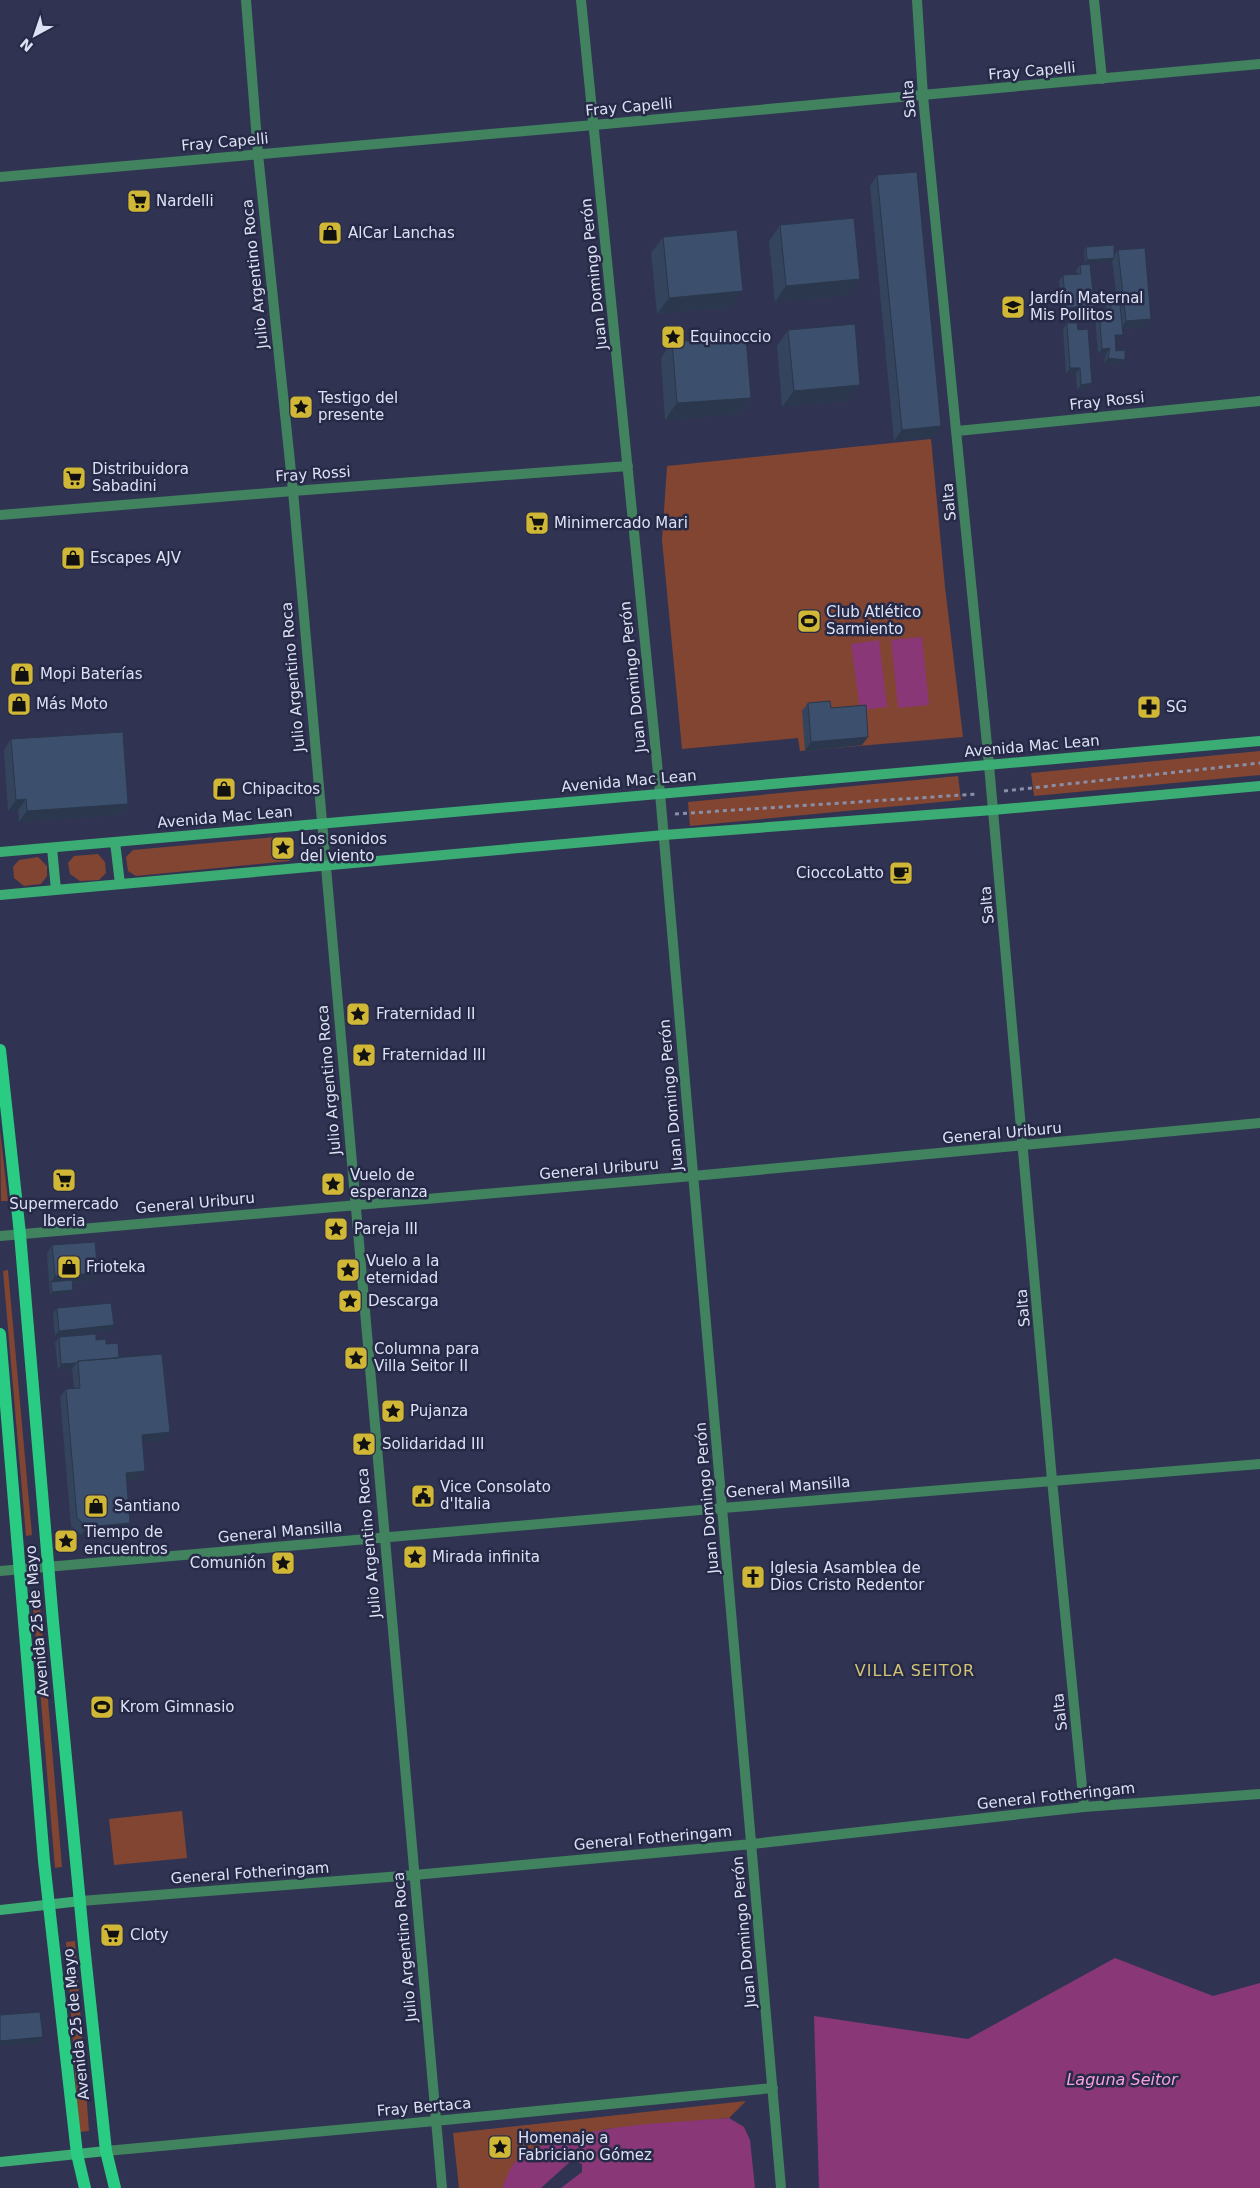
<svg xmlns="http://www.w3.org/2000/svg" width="1260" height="2188" font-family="'DejaVu Sans',sans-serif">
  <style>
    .green { fill: #824532 }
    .water { fill: #893776 }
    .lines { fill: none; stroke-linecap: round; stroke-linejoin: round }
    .path { stroke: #8a8ea7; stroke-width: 3; stroke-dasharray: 4 4; stroke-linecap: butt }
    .street { stroke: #41825f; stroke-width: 10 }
    .secondary { stroke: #3bac74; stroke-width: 10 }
    .primary { stroke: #2acc83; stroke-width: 12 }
    .wall { fill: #34445d }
    .shaded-wall { fill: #2a374c }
    .building { fill: #3c4f6c; stroke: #2a374c }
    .labels { text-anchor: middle; stroke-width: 5; stroke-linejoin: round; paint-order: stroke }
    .street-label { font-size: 15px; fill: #dde1f4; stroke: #262a47 }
    .poi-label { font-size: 15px; fill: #dde1f4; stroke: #262a47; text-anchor: start }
    .neighbourhood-label { font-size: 16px; letter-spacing: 1px; fill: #d3c375; stroke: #262a47 }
    .water-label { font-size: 16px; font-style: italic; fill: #f89fdf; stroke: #262a47 }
  </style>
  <rect width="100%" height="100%" fill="#303452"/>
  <path class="green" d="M931,439L945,587L963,737L800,751L798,738L682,749L662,540L667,466Z
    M1260,751V775L1034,796L1031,773Z
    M958,776L961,800L690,826L688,802Z
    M286,836L294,841V856L289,861L136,876L128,871L126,857L133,850Z
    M98,854L105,862L106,873L99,880L80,881L70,874L68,863L74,856Z
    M38,857L47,866V876L41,884L24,886L14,878L13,867L19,860Z
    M0,1129L8,1201H1Z
    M8,1270L32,1535L26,1536L3,1271Z
    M40,1605L62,1867L55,1868L33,1606Z
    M182,1811L187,1858L114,1865L109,1819Z
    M75,1941L89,2131L79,2132L66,1942Z
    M746,2101L729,2118L605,2129L515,2162L502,2188H459L453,2133Z"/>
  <path class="water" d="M922,637L929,705L898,708L891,640Z
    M879,640L887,707L860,710L851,644Z
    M1115,1958L1213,1996L1260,1983V2188H819L814,2016L968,2039Z
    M729,2118L744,2127L750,2140L755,2188H561L582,2172V2164L572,2160L541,2188H502C506,2180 510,2166 516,2161C562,2124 671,2123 729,2118Z"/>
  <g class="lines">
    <path class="path" d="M1004,791L1260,763
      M675,814L978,794"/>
    <path class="street" d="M246,0L258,154L293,491L442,2188
      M581,0L660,793L781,2188
      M917,0L923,96L989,765L1052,1480L1084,1807
      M1094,0L1102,79
      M0,177L594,125L1260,64
      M957,431L1260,401
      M0,515L293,491L628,466
      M0,1236L693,1176L1260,1123
      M0,1571L723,1508L1260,1464
      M81,1901L414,1875L752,1844L1084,1807L1260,1794
      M106,2151L435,2121L773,2088"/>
    <path class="secondary" d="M115,842L120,884
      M52,848L56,890
      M0,852L1260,741
      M0,895L664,835L993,810L1260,786
      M0,1910L81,1901
      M0,2162L106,2151"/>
    <path class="primary" d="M0,1050L20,1234L53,1622L84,1945L106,2151L115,2188
      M0,1334L44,1861L77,2154L85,2188"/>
  </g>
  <path class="wall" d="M877,175L934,437L894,441L870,186Z
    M780,225L860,279L849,295L775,302L769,241Z
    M663,237L732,307L657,314L651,253Z
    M1086,247L1114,256L1118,250L1151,319L1146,327L1123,329V335L1119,341H1115L1116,351L1121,366L1104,363L1106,354H1098L1095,317L1099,312L1106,311V305L1110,299H1117L1112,260L1085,263L1084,250Z
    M1080,265L1091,319L1081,320L1080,312L1062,314L1059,281L1063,275L1077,274L1076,270Z
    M1067,323L1078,330L1092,383L1088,389L1077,390L1076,373L1066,374L1063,329Z
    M788,330L860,385L849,401L782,407L777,346Z
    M672,342L751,398L740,414L665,420L661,358Z
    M808,703L831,708L862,745L805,751L802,711Z
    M11,739L128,804L121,815L19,822L18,810L8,811L4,750Z
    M52,1245L92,1281L72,1283L71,1293L50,1295L47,1254Z
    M57,1308L110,1331L55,1336L53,1314Z
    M59,1337L96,1340L106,1344L119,1358L164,1440L143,1442L140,1479L126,1480L130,1523L124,1532L81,1535L71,1526L60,1397L66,1389L74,1388L72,1369L58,1370L55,1343Z"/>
  <path class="shaded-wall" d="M1114,258L1112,261L1085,263L1087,260Z
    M860,279L849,295L775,302L786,286Z
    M743,291L732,307L657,314L669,298Z
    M1084,306L1080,312L1062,314L1066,308Z
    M1095,314L1091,319L1081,320L1085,315Z
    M1151,319L1146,327L1120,329L1126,321Z
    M1115,335H1123L1119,341H1111Z
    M1110,348L1106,354H1098L1102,349Z
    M1108,358L1125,360L1121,366L1104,363Z
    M1070,368H1080L1076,373L1066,374Z
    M1092,383L1088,389L1077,390L1081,385Z
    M860,385L849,401L782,407L794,391Z
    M751,398L740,414L665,420L677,403Z
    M941,426L934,437L894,441L902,430Z
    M868,737L862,745L805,751L811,742Z
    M26,799L18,810L8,811L16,800Z
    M128,804L121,815L19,822L27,811Z
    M98,1273L92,1281L52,1284L51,1282L55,1276Z
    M73,1290L71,1293L50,1295L52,1292Z
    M114,1325L110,1331L55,1336L59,1331Z
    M76,1363L72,1369L58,1370L61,1364Z
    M170,1432L164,1440L136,1443L142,1435Z
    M145,1471L140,1479L120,1481L126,1473Z
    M130,1523L124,1532L81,1535L87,1527Z
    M43,2037L39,2043L0,2046V2041Z"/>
  <path class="building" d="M917,172L941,426L902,430L877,175Z
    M854,218L860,279L786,286L780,225Z
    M737,230L743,291L669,298L663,237Z
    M1114,245V258L1087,260L1086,247Z
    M1145,248L1151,319L1126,321L1118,250Z
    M1090,264L1095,314L1085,315L1084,306L1066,308L1063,275L1081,274L1080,265Z
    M1110,299H1118L1119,305H1120L1123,335H1115L1116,351L1125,350V360L1108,358L1110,348L1102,349L1099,312L1111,311Z
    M1067,323H1077L1078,330L1088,329L1092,383L1081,385L1080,368H1070Z
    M855,324L860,385L794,391L788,330Z
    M746,337L751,398L677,403L672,342Z
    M830,701L831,708L866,705L868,737L811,742L808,703Z
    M123,732L128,804L27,811L26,799L16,800L11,739Z
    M95,1242L98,1273L55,1276L52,1245Z
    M72,1280L73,1290L52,1292L51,1282Z
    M111,1303L114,1325L59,1331L57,1308Z
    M96,1334V1340L106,1339V1344L118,1343L119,1358L78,1361L76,1363L61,1364L59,1337Z
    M162,1354L170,1432L142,1435L145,1471L126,1473L130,1523L87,1527L77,1518L66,1389L80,1388L78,1361Z
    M40,2012L43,2037L0,2041V2015Z"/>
  <defs>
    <g id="supermarket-square" transform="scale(1.25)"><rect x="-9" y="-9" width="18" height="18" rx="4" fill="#d1b736" stroke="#262a47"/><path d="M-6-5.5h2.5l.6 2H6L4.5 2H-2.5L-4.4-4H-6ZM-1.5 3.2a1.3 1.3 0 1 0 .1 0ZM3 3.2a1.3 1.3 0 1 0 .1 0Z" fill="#111"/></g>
    <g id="shop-square" transform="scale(1.25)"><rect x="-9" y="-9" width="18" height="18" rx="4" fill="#d1b736" stroke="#262a47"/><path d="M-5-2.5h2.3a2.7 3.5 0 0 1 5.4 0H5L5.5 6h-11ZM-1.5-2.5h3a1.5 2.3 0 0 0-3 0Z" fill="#111"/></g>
    <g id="school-square" transform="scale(1.25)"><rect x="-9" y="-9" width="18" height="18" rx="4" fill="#d1b736" stroke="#262a47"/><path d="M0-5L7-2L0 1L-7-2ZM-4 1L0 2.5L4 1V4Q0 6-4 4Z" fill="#111"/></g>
    <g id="sight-square" transform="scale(1.25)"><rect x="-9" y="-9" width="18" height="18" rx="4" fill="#d1b736" stroke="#262a47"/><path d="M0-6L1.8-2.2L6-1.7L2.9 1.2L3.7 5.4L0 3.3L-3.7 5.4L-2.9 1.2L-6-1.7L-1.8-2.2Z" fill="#111"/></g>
    <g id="stadium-square" transform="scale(1.25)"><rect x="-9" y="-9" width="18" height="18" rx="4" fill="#d1b736" stroke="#262a47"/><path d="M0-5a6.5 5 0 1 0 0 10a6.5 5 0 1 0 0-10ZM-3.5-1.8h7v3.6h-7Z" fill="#111"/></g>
    <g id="pharmacy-square" transform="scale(1.25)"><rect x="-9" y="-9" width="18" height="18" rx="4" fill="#d1b736" stroke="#262a47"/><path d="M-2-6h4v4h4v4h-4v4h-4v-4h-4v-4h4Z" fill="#111"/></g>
    <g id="cafe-square" transform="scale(1.25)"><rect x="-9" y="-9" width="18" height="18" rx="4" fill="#d1b736" stroke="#262a47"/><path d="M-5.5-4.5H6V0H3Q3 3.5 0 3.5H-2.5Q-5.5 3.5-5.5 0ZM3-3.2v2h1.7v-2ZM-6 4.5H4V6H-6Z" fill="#111"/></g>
    <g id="civic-square" transform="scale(1.25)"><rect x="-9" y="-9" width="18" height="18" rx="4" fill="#d1b736" stroke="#262a47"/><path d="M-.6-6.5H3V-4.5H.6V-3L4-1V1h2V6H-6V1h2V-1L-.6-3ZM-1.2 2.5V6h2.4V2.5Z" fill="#111"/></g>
    <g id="church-square" transform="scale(1.25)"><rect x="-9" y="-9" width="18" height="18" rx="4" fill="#d1b736" stroke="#262a47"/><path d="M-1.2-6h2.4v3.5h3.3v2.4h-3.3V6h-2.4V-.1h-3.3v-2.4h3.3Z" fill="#111"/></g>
  </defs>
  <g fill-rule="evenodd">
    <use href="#supermarket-square" x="139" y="201"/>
    <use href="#shop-square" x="330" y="233"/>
    <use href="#school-square" x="1013" y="307"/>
    <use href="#sight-square" x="673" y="337"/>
    <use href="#sight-square" x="301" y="407"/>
    <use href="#supermarket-square" x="74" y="478"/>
    <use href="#supermarket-square" x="537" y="523"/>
    <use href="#shop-square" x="73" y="558"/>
    <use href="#stadium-square" x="809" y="621"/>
    <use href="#shop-square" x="22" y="674"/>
    <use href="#shop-square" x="19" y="704"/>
    <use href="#pharmacy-square" x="1149" y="707"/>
    <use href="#shop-square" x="224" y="789"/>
    <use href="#sight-square" x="283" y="848"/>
    <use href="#cafe-square" x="901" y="873"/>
    <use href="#sight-square" x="358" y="1014"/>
    <use href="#sight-square" x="364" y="1055"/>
    <use href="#supermarket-square" x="64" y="1180"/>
    <use href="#sight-square" x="333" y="1184"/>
    <use href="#sight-square" x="336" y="1229"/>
    <use href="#shop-square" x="69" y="1267"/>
    <use href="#sight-square" x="348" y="1270"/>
    <use href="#sight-square" x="350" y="1301"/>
    <use href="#sight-square" x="356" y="1358"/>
    <use href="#sight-square" x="393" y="1411"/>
    <use href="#sight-square" x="364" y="1444"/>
    <use href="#civic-square" x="423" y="1496"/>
    <use href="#shop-square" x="96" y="1506"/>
    <use href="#sight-square" x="66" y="1541"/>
    <use href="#sight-square" x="415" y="1557"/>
    <use href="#sight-square" x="283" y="1563"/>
    <use href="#church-square" x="753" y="1577"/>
    <use href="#stadium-square" x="102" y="1707"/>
    <use href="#supermarket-square" x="112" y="1935"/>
    <use href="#sight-square" x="500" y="2147"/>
  </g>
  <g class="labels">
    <g class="street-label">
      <text transform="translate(1032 71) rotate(-5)" y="5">Fray Capelli</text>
      <text transform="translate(909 99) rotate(-95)" y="5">Salta</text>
      <text transform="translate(629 107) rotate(-5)" y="5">Fray Capelli</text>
      <text transform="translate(225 142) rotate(-5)" y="5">Fray Capelli</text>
      <text transform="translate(255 274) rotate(-96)" y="5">Julio Argentino Roca</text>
      <text transform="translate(594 274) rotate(-96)" y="5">Juan Domingo Perón</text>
      <text transform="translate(1107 401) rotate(-6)" y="5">Fray Rossi</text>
      <text transform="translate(313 474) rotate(-4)" y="5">Fray Rossi</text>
      <text transform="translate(949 502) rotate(-95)" y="5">Salta</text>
      <text transform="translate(293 677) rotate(-95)" y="5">Julio Argentino Roca</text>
      <text transform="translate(633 677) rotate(-96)" y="5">Juan Domingo Perón</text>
      <text transform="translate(1032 746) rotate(-5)" y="5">Avenida Mac Lean</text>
      <text transform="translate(629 781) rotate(-5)" y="5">Avenida Mac Lean</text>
      <text transform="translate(225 817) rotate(-5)" y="5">Avenida Mac Lean</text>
      <text transform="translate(987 905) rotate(-95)" y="5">Salta</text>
      <text transform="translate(329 1080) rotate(-95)" y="5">Julio Argentino Roca</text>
      <text transform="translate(671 1095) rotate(-95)" y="5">Juan Domingo Perón</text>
      <text transform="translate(1002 1133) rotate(-5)" y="5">General Uriburu</text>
      <text transform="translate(599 1169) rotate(-5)" y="5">General Uriburu</text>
      <text transform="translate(195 1203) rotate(-5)" y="5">General Uriburu</text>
      <text transform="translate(1023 1308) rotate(-95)" y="5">Salta</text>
      <text transform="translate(788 1487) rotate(-5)" y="5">General Mansilla</text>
      <text transform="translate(707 1498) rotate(-95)" y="5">Juan Domingo Perón</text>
      <text transform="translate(280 1532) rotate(-5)" y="5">General Mansilla</text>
      <text transform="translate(369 1543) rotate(-95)" y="5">Julio Argentino Roca</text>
      <text transform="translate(37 1621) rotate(-95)" y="5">Avenida 25 de Mayo</text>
      <text transform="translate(1060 1712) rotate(-96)" y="5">Salta</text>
      <text transform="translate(1056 1796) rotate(-6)" y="5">General Fotheringam</text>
      <text transform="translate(653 1838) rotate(-5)" y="5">General Fotheringam</text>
      <text transform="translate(250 1873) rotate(-4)" y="5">General Fotheringam</text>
      <text transform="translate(744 1932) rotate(-95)" y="5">Juan Domingo Perón</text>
      <text transform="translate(405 1947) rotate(-95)" y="5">Julio Argentino Roca</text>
      <text transform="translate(76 2024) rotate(-96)" y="5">Avenida 25 de Mayo</text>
      <text transform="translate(424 2107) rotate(-5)" y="5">Fray Bertaca</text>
    </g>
    <g class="poi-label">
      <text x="156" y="206">Nardelli</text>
      <text x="348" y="238">AlCar Lanchas</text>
      <text x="1030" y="303">Jardín Maternal<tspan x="1030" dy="17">Mis Pollitos</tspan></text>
      <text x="690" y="342">Equinoccio</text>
      <text x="318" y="403">Testigo del<tspan x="318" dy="17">presente</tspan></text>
      <text x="92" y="474">Distribuidora<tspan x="92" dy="17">Sabadini</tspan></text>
      <text x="554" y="528">Minimercado Mari</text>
      <text x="90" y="563">Escapes AJV</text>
      <text x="826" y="617">Club Atlético<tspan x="826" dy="17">Sarmiento</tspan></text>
      <text x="40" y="679">Mopi Baterías</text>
      <text x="36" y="709">Más Moto</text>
      <text x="1166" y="712">SG</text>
      <text x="242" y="794">Chipacitos</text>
      <text x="300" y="844">Los sonidos<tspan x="300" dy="17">del viento</tspan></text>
      <text x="884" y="878" text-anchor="end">CioccoLatto</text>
      <text x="376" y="1019">Fraternidad II</text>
      <text x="382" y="1060">Fraternidad III</text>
      <text x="350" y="1180">Vuelo de<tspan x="350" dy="17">esperanza</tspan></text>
      <text x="64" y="1209" text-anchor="middle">Supermercado<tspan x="64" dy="17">Iberia</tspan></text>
      <text x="354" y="1234">Pareja III</text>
      <text x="366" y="1266">Vuelo a la<tspan x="366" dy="17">eternidad</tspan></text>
      <text x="86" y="1272">Frioteka</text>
      <text x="368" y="1306">Descarga</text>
      <text x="374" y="1354">Columna para<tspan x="374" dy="17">Villa Seitor II</tspan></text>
      <text x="410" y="1416">Pujanza</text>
      <text x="382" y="1449">Solidaridad III</text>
      <text x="440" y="1492">Vice Consolato<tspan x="440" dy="17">d'Italia</tspan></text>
      <text x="114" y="1511">Santiano</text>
      <text x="84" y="1537">Tiempo de<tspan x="84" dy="17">encuentros</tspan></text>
      <text x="432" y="1562">Mirada infinita</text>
      <text x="266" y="1568" text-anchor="end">Comunión</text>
      <text x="770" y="1573">Iglesia Asamblea de<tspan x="770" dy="17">Dios Cristo Redentor</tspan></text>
      <text x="120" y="1712">Krom Gimnasio</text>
      <text x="130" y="1940">Cloty</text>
      <text x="518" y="2143">Homenaje a<tspan x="518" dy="17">Fabriciano Gómez</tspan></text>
    </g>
    <g class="neighbourhood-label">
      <text x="915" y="1676">VILLA SEITOR</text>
    </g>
    <g class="water-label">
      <text x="1122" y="2085">Laguna Seitor</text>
    </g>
  </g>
  <g transform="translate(35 35) rotate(220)" stroke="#262a47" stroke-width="4" paint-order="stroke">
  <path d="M0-4L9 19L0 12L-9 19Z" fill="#dde1f4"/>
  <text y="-8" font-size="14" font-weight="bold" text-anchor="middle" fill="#dde1f4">N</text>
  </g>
</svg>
